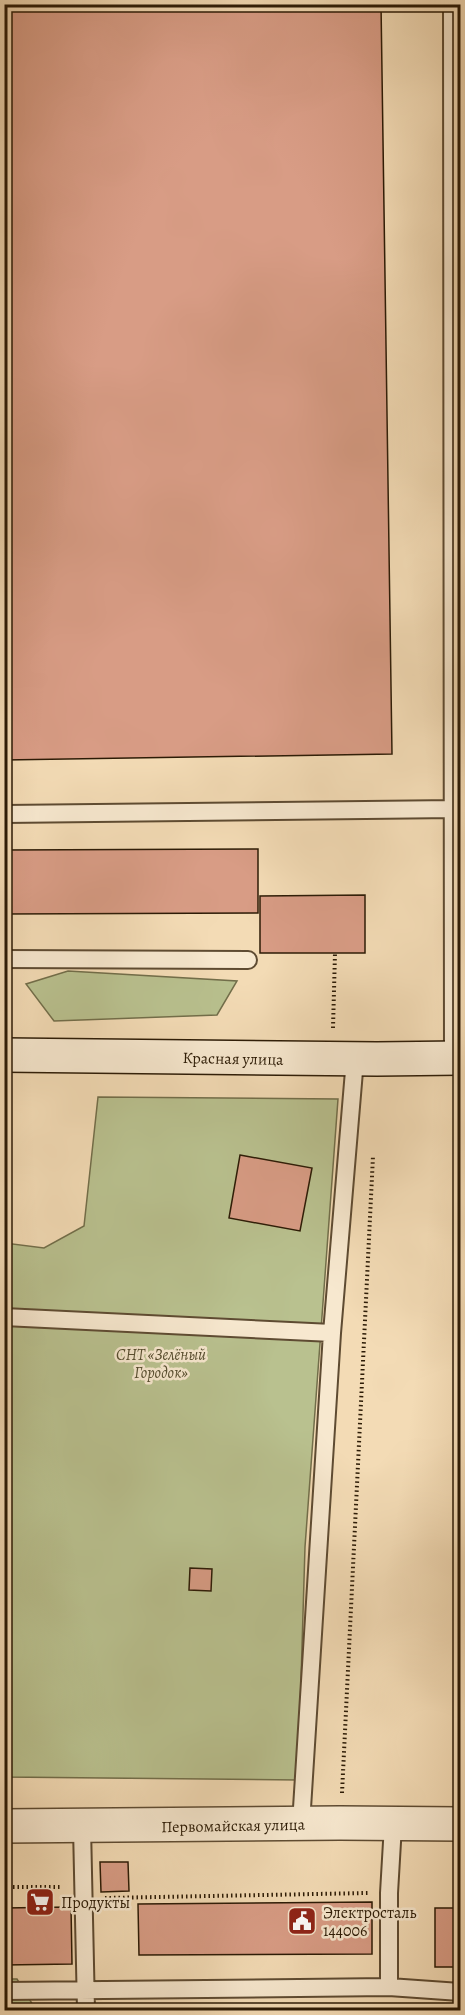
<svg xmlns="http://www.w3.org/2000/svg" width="465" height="2015" font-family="Alegreya,serif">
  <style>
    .green { fill: #b9c18f; stroke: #726e4a; stroke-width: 1.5 }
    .building { fill: #d89c85; stroke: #2c1b06; stroke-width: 1.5 }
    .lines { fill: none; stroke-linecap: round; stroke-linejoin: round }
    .service-casing { stroke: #5e4b32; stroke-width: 20 }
    .tertiary-casing { stroke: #5e4b32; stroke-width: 36 }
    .secondary-casing { stroke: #2c1b06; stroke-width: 36 }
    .path { stroke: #2c1b06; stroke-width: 4; stroke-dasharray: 1.5 3; stroke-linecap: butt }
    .service { stroke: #f7e8cf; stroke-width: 16 }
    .tertiary { stroke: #f7e8cf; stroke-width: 33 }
    .secondary { stroke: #f7e8cf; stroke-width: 33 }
    .labels { text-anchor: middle; stroke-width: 5; stroke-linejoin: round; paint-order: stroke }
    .street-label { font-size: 16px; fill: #2c1b06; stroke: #f7e8cf }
    .park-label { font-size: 16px; font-style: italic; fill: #564d2f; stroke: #f7e8cf }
    .poi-label { font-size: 16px; fill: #2c1b06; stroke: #f7e8cf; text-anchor: start }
  </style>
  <rect width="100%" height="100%" fill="#f3dbb5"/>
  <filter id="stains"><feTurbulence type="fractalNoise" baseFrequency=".00333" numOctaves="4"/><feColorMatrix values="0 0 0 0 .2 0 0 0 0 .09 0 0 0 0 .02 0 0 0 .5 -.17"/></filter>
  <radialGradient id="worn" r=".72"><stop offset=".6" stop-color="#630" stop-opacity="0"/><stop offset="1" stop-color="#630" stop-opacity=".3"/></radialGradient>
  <path class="green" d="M68,971L237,981L217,1015L54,1021L26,984Z
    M98,1097L338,1099L305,1547L298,1780L5,1777V1243L44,1248L84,1226Z
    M5,1979H17L36,2010H5Z"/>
  <path class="building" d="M4,4H381L392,754L4,760Z
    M258,849V913L4,914V850Z
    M365,895V953H260V896Z
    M240,1155L312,1168L300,1231L229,1218Z
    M190,1568L212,1569L211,1591L189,1590Z
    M100,1862H128L129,1891L101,1892Z
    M372,1902V1954L139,1955L138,1904Z
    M71,1907L72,1964L4,1965V1908Z
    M435,1908H460V1967H435Z"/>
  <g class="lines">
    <g class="service-casing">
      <path id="service" d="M452,4L453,1058
        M4,814L454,809
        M4,959L248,960
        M4,1317L332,1333
        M301,1824L332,1333L355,1059
        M82,1827L86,2010
        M389,1987V1893L393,1825
        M4,1991L389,1987L460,1992"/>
    </g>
    <g class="tertiary-casing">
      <path id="tertiary" d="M4,1826L340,1823L460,1824"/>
    </g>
    <g class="secondary-casing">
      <path id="secondary" d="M4,1055L377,1059L460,1058"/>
    </g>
    <path class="path" d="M333,1028L335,953
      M342,1793L373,1156
      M4,1887H61
      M105,1898L368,1893"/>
    <use href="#service" class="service"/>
    <use href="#tertiary" class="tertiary"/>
    <use href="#secondary" class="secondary"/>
  </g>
  <defs>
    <g id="supermarket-square" transform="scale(1.5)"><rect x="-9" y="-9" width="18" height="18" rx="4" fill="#8f2418" stroke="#f7e8cf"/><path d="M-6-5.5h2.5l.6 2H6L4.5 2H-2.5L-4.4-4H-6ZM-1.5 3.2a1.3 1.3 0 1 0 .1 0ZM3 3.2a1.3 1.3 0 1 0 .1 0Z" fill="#fff"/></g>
    <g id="civic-square" transform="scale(1.5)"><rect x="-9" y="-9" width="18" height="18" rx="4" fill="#8f2418" stroke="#f7e8cf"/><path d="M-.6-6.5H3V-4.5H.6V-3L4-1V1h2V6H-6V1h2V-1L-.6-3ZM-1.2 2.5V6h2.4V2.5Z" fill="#fff"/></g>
  </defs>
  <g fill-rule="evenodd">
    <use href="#supermarket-square" x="40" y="1902"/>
    <use href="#civic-square" x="302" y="1921"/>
  </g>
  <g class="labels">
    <g class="street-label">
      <text transform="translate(233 1058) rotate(1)" y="6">Красная улица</text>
      <text transform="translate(233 1825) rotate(-1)" y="6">Первомайская улица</text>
    </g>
    <g class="park-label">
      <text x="161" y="1360">СНТ «Зелёный<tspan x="161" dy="18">Городок»</tspan></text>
    </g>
    <g class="poi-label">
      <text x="61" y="1908">Продукты</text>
      <text x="323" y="1918">Электросталь<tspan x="323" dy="18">144006</tspan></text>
    </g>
  </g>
  <rect width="465" height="2015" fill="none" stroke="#f3dbb5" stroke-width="24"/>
  <rect x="6" y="6" width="453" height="2003" fill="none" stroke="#2c1b06" stroke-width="3"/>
  <rect x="12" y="12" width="441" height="1991" fill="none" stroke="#2c1b06" stroke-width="1.5"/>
  <rect width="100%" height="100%" filter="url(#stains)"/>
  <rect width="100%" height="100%" fill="url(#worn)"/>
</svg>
